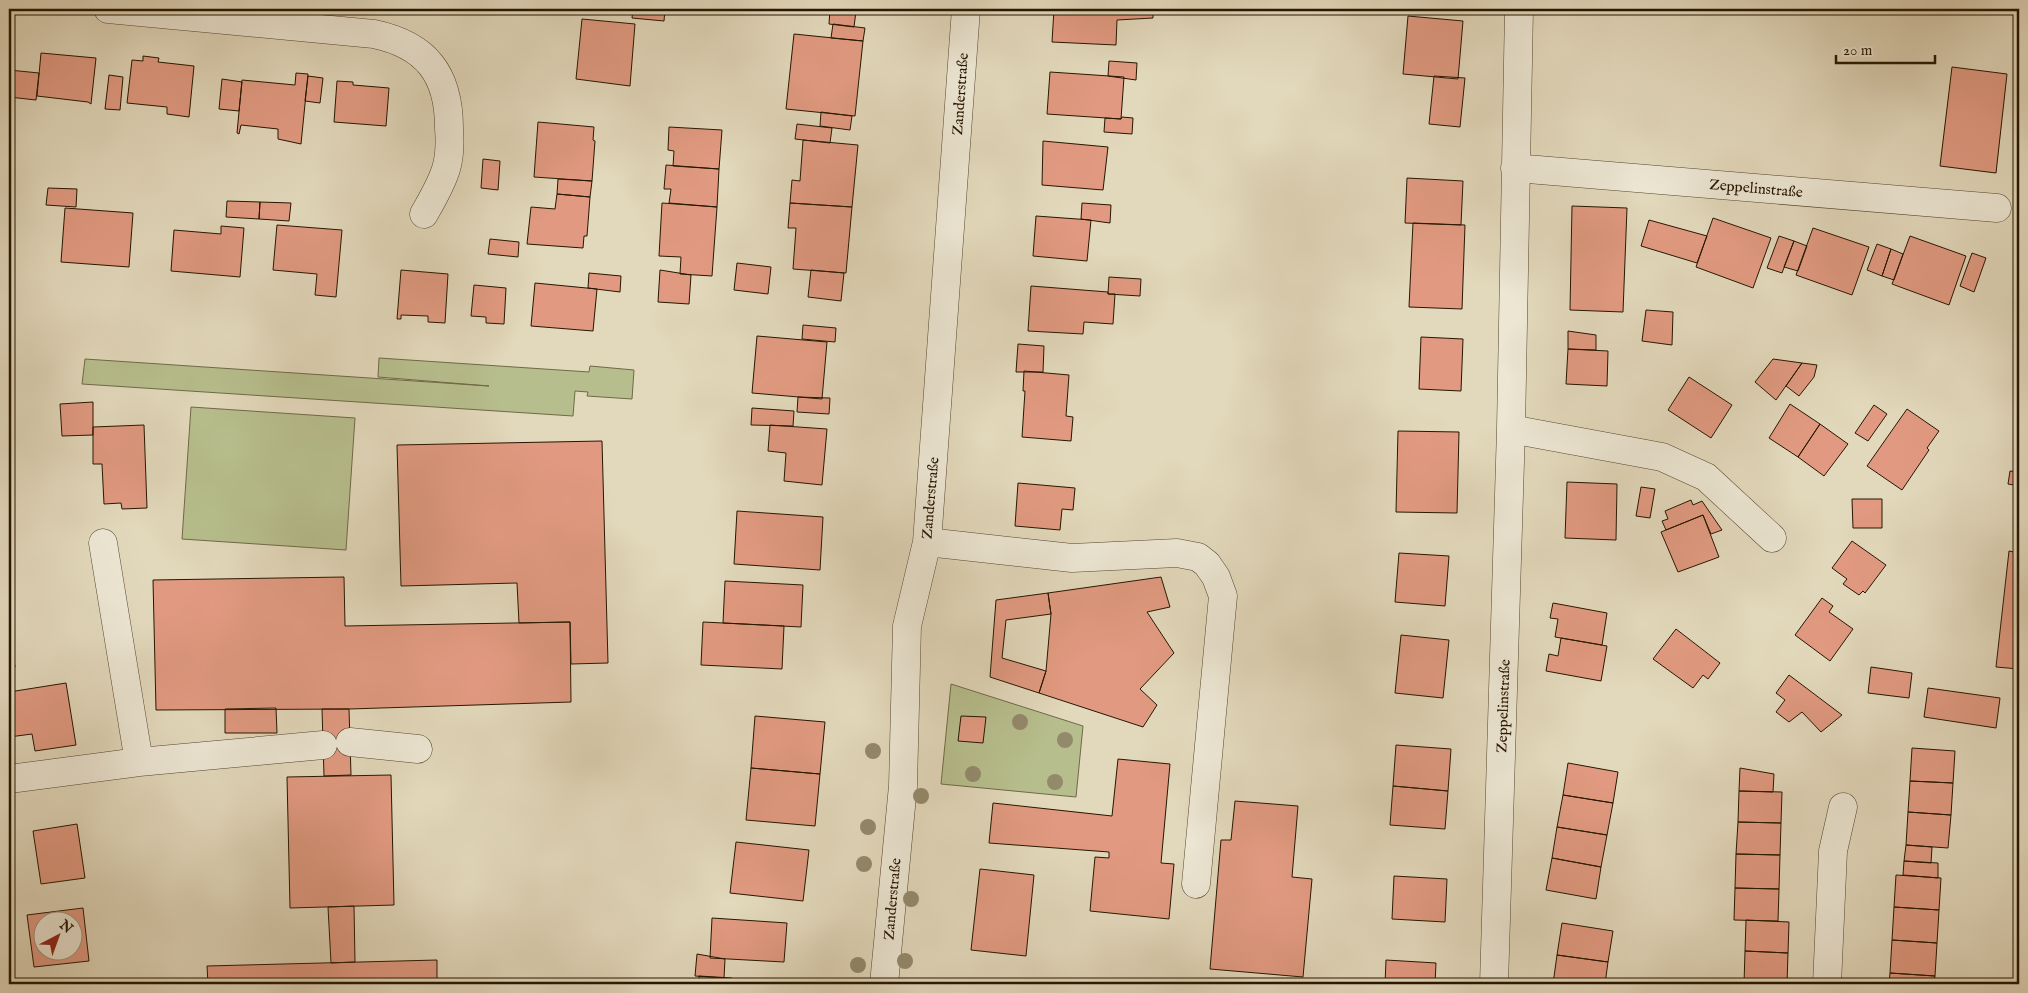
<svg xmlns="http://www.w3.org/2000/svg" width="2028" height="993" font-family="'IM FELL English',serif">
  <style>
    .grass { fill: #b7be8d; stroke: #6e6a46 }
    .building { fill: #e19a81; stroke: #261600; fill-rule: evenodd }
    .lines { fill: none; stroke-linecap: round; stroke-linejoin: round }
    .minor-casing { stroke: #55462f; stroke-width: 29 }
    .minor { stroke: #ece6d3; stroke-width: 28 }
    .tree { fill: #93896b }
    .labels { text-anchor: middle; stroke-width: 4; stroke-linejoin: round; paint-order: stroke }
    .street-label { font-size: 15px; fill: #261600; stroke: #ece6d3 }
  </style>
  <rect width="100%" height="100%" fill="#e2d8bb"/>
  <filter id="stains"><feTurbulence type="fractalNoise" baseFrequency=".004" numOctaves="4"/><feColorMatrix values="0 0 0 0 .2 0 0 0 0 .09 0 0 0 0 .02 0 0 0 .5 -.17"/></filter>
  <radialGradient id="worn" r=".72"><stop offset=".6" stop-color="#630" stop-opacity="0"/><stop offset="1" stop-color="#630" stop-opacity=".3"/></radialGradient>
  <path class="grass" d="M379,358L589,372L590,366L634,370L632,399L587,396L588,392L575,391L573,416L82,384L85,359L489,386L378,377Z
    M191,407L355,418L346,550L182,539Z
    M951,684L1083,726L1076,797L941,784Z"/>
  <path class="building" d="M633,9H665L664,21L632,18Z
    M829,9H854V11Z
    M830,9L856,11L854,27L829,24Z
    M1054,9H1153V18L1117,20L1116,45L1052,42Z
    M2013,9H2019V58Z
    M1408,16L1463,21L1458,79L1403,74Z
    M582,19L635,24L630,86L576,79Z
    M833,24L865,28L863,41L831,38Z
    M794,34L863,41L855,116L786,109Z
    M9,38L12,39L9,68Z
    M41,53L96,58L91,104L88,102L37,96Z
    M143,56L159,58L158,62L194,66L189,117L167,114V107L127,103L132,60L143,61Z
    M1109,61L1137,63L1136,80L1108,76Z
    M1952,67L2007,74L1996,173L1940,166Z
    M9,70L39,73L36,100L9,97Z
    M1050,72L1124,77L1121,119L1047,114Z
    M296,73L308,74L301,144L278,139V129L241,125L239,134L237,133L242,80L295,85Z
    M109,75L123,77L120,110L105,109Z
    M308,76L323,78L320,103L305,101Z
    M1434,76L1465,78L1460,127L1429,124Z
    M222,79L242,82L239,111L219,109Z
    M337,81L353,82V85L389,88L386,126L334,122Z
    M821,112L852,116L850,130L820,126Z
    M1122,117L1133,118L1132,134L1104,132L1105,118L1121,119Z
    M538,122L594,127L593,140L595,141L592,181L534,177Z
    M797,124L832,128L830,143L795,139Z
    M669,127L722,130L719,169L673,166L674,151L668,150Z
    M803,140L858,145L852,207L790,203L792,180L800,181Z
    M1043,141L1108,147L1103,190L1042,185Z
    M483,159L500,161L498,190L481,188Z
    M666,165L719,169L717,207L669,203L671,189H664Z
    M1407,178L1463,181L1461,225L1405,223Z
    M558,179L592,181L590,197L557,194Z
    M48,188L77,189L76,207L46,205Z
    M557,194L590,197L587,236H584L583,248L527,244L531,207L555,209Z
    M227,201L260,202L259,219L226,217Z
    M260,202L291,203L289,221L259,219Z
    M662,203L717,207L712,276L680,274L681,257L659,256Z
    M790,203L852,207L846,273L793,269L796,228H788Z
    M1082,203L1111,205L1110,223L1081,219Z
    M1572,206L1627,208L1623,312L1570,310Z
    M65,208L133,213L129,267L61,262Z
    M1036,216L1091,220L1087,261L1033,256Z
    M1713,218L1771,238L1753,288L1696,267Z
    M1649,220L1707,236L1697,263L1641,246Z
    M1413,223L1465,225L1462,309L1409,307Z
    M277,225L342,230L336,297L315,295L317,274L273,270Z
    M221,226L244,228L240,277L171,271L174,230L221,234Z
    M1813,228L1869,247L1852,295L1796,275Z
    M1779,236L1794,241L1782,273L1767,268Z
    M1910,236L1966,256L1949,305L1892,284Z
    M490,239L519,242L518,257L488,254Z
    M1794,241L1807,246L1798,271L1784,267Z
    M1877,244L1891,249L1882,276L1867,270Z
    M1891,249L1903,254L1894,280L1882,276Z
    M1972,253L1986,258L1974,292L1960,286Z
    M737,263L771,267L768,294L734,290Z
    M401,270L448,274L445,323L428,322V316L401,315V319H397Z
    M660,270L691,275L689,304L658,302Z
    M811,270L844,273L841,301L808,297Z
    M589,273L621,276L620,292L588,288Z
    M1109,277L1141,279L1140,296L1108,294Z
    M535,283L597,289L593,331L531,326Z
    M474,285L506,288L504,324L486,323V317L471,316Z
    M1031,286L1108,292V294H1115L1113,324L1084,322L1083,334L1028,331Z
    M1646,310L1673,312L1672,345L1642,341Z
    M803,325L836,328L835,342L802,339Z
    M1568,331L1596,335V350L1568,349Z
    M757,336L827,342L822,399L752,393Z
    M1421,337L1463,339L1461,391L1419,389Z
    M1018,344L1044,346L1043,372H1016Z
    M1568,349L1608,351L1607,386L1566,384Z
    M1773,359L1802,363L1776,400L1755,382Z
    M1802,363L1817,365L1814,377L1799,396L1786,386Z
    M1024,371L1069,375L1066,416L1073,417L1071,441L1022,437L1025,391H1023Z
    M1689,377L1732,405L1711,438L1668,410Z
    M798,397L830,398L829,414L797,412Z
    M93,402V435L62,436L60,404Z
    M1790,404L1820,424L1798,457L1769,438Z
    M1874,405L1887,414L1868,441L1855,433Z
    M752,408L794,411L793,426L751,425Z
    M1907,409L1939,431L1927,448L1929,450L1902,490L1867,466Z
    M1820,424L1848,444L1824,476L1798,457Z
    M144,425L147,508L122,509L121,503L104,504L102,464H93V427Z
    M770,425L827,429L822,485L784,481L786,453L768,451Z
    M1398,431L1459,432L1457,513L1396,512Z
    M602,441L608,663L571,664L570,622L519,623L517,583L401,586L397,445Z
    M2010,471L2019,472V486L2008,484Z
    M1567,482L1617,484L1616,540L1565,538Z
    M1018,483L1075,488L1073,510L1062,509L1060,530L1015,526Z
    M1641,487L1655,489L1650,518L1636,516Z
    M1852,499H1882V528H1853Z
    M1691,500L1693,505L1702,501L1722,530L1711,534L1703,515L1666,530L1662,521L1668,519L1665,511Z
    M737,511L823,517L820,570L734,564Z
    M1703,515L1719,557L1678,572L1661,532Z
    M1852,541L1886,565L1865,593L1863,591L1859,595L1843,584L1847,579L1832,568Z
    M2009,551L2019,553V669L1996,667Z
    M1399,553L1449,556L1445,606L1395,602Z
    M344,577L345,626L570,622L571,702L349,709L156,710L153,580Z
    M1161,577L1170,607L1147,612L1174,653L1140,689L1157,705L1143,727L1039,693L1046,671L1051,614L1048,593Z
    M725,581L803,585L801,627L723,623Z
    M1048,593L1051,614L1006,620L1002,658L1046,671L1039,693L990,677L996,600Z
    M1822,598L1833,606L1829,612L1853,629L1830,661L1795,635Z
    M1553,603L1607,613L1602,645L1555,637L1558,619L1550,618Z
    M703,622L784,626L782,669L701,665Z
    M9,625L15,667H9Z
    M1676,629L1720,663L1708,679L1703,675L1693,688L1653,659Z
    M1401,635L1449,640L1443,698L1395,693Z
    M1561,638L1607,646L1601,681L1546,671L1549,654L1558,656Z
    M1871,667L1912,673L1909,698L1868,693Z
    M1789,675L1842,715L1821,732L1802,712L1789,722L1776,712L1785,700L1776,693Z
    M66,683L76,745L35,751L32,734L9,737V692Z
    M1928,688L2000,698L1996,728L1924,717Z
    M276,708L277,733H225V709Z
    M322,709H349L351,775L324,776Z
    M755,716L825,722L820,774L751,768Z
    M961,716L986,717L983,743L958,741Z
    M1396,745L1451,749L1448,791L1393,786Z
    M1912,748L1955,751L1953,783L1910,781Z
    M1118,759L1170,764L1161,863L1174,864L1169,919L1090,911L1095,857L1109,858V852L989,843L993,803L1112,816Z
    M1568,763L1618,772L1613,803L1563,795Z
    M751,768L820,774L815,826L746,820Z
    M1740,768L1774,774L1773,792L1739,791Z
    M391,775L394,905L290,908L287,777Z
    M1910,781L1953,783L1951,815L1908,812Z
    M1393,786L1448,791L1445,829L1390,825Z
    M1739,791L1782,792L1781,823L1738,822Z
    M1563,795L1613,803L1607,835L1557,827Z
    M1235,801L1298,806L1292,877L1312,879L1303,977L1210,969L1221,840H1231Z
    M1908,812L1951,815L1948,848L1906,845Z
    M1738,822L1781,823L1780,855L1736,854Z
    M77,824L85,878L41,884L33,831Z
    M1557,827L1607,835L1601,867L1552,858Z
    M736,842L809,850L803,901L730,893Z
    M1906,845L1932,847L1931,863L1904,861Z
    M1736,854L1780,855L1779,889L1735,888Z
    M1552,858L1601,867L1596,899L1546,890Z
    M1904,861L1938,863V878L1903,875Z
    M980,869L1034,875L1026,956L971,950Z
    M1896,875L1941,878L1939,910L1894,907Z
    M1394,876L1447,879L1445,922L1392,919Z
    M1735,888L1779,889L1778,921L1734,920Z
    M354,906L355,962L331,963L328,907Z
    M1894,907L1939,910L1937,943L1892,940Z
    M83,908L89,961L34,967L27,915ZM42,920H72V950H42Z
    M712,918L787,923L784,962L710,958Z
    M1746,920L1789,922L1788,953L1745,951Z
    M1562,923L1613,931L1608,962L1557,955Z
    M1892,940L1937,943L1935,976L1890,973Z
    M1745,951L1788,953L1787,984H1744Z
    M697,954L725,959L724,978L695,976Z
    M1557,955L1608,962L1605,984H1553Z
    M437,960V984H208L207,966Z
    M1386,960L1436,963L1435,984H1385Z
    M1890,973L1935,976L1934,984H1889Z
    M699,976L732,978V984H699Z"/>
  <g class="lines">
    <g class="minor-casing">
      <path id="minor" d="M108,9L374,34C426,45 449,74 449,128C450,141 450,156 446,169C441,185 432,200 424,214
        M1515,168L1997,208
        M1511,429L1662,457L1706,477L1772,538
        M927,542L1072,558L1177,553L1198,557L1207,564L1216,577L1223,596L1196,884
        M103,543L139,762
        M350,742L418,749
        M9,779L139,762L323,745
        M884,984L903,786L907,626L927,542L966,9
        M1494,984L1511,429L1519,9
        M1827,984L1833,851L1843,807"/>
    </g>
    <use href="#minor" class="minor"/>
  </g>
  <g class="tree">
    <circle cx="1020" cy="722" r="8"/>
    <circle cx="1065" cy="740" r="8"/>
    <circle cx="873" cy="751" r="8"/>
    <circle cx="973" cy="774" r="8"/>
    <circle cx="1055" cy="782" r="8"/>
    <circle cx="921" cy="796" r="8"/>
    <circle cx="868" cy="827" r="8"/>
    <circle cx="864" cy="864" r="8"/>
    <circle cx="911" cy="899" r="8"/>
    <circle cx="905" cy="961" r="8"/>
    <circle cx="858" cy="965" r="8"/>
  </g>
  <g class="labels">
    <g class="street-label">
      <text transform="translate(960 94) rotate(-86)" y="5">Zanderstraße</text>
      <text transform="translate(1756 188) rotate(5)" y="5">Zeppelinstraße</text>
      <text transform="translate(930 498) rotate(-85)" y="5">Zanderstraße</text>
      <text transform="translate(1503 706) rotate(-88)" y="5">Zeppelinstraße</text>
      <text transform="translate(892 899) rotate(-85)" y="5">Zanderstraße</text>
    </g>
  </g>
  <rect width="2028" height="993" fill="none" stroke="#e2d8bb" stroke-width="30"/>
  <rect x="10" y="10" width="2008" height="973" fill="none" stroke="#261600" stroke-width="2.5"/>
  <rect x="15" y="15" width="1998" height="963" fill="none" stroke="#261600"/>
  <g transform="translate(58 936) rotate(41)"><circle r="24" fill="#ece6d3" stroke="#9d937f"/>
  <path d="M0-4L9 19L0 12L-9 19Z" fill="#8f2418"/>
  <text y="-8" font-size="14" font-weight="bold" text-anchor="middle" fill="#261600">N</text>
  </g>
  <path d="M1836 55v8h99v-8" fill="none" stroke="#261600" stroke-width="2.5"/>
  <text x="1843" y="55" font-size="15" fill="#261600" stroke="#ece6d3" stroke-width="4" paint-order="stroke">20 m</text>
  <rect width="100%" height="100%" filter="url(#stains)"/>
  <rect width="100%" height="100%" fill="url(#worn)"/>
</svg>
